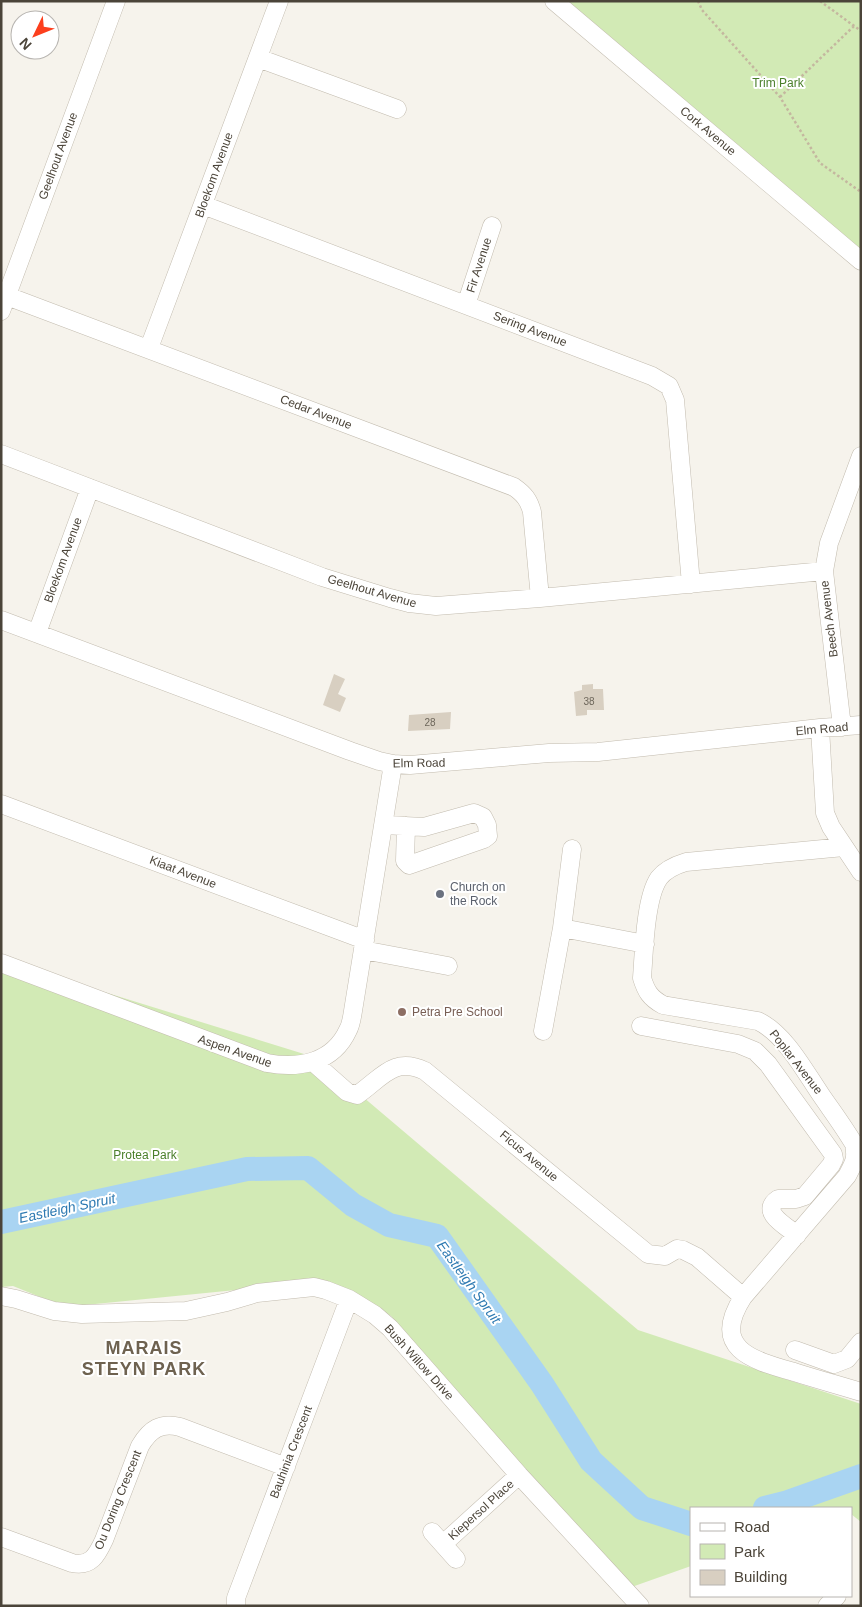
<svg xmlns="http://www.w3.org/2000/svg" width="862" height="1607" font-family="Helvetica,sans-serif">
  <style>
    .green { fill: #d2eab5 }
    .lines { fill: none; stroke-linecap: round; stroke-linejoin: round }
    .river { stroke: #a9d4f2; stroke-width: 24 }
    .building { fill: #d8cfc1 }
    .minor-casing { stroke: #c2bbae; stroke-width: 19 }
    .path { stroke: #c4b79f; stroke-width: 2.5; stroke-dasharray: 2.5 2.5; stroke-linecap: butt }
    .minor { stroke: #fff; stroke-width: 18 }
    .worship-dot { fill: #6b7280; stroke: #fff; stroke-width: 2 }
    .education-dot { fill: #8d6e63; stroke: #fff; stroke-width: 2 }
    .labels { text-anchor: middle; stroke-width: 4; stroke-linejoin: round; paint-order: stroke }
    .number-label { font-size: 10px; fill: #6e675b }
    .park-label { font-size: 12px; fill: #4a7f2a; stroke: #fff }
    .street-label { font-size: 12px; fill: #4b4439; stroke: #fff }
    .worship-label { font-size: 12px; fill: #5b616d; stroke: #fff; text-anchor: start }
    .education-label { font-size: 12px; fill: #785e54; stroke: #fff; text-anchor: start }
    .water-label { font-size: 14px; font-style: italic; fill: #2e7ab2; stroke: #fff }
    .district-label { font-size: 18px; font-weight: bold; letter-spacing: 1px; fill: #6e6250; stroke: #fff }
  </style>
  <rect width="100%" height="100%" fill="#f6f3ec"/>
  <path class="green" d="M550,1H861V259Z
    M1,960L317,1058L638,1330L861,1404V1522L851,1514V1508H691V1566L626,1589L391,1316L326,1281L65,1307L13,1286L1,1287Z"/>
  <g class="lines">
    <path class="river" d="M1,1222L247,1169L308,1168L353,1205L389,1225L437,1236L542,1384L591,1461L642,1508L691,1524
      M765,1508L785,1503L861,1476"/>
  </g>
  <path class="building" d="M334,674L345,679L338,694L346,698L340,712L323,705Z
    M593,684V689H603L604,710H587V715L576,716L574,692L582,690V685Z
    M451,712L450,729L408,731L409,715Z"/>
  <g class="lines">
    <g class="minor-casing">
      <path id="minor" d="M554,1L861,261
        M258,58L397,109
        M203,205L652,376L669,386L675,400L691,584
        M7,296L514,487C524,494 529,500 532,512L540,598
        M466,305L492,226
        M1,311L116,1
        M149,348L279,1
        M1,454L322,577L390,598L409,603L436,606L540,598L824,571
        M1,620L350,751L379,761L393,764L410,765L549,753L598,752L820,728L861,725
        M37,633L90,488
        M842,727L824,571L829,543L861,456
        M820,728L825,813L831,827L861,872
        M1,804L365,940
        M383,825L424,827L474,813L483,817L487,825L488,836L484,839L409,865L405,861L406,826
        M844,847L686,862C676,865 666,869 659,878C645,898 644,953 642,978C646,991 650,998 663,1005L758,1021C785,1034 804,1070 821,1095C832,1111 844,1127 854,1144C857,1159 854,1163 847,1176L743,1297C710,1349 752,1360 794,1372C816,1379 838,1385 861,1392
        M572,849L562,928L645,944
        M363,950L448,966
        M1,963L267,1063C299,1069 333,1063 348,1030C351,1025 352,1017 353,1011L393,764
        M641,1026L738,1044L755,1051L768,1064L833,1154L834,1159L831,1165L805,1196L796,1199H778C759,1212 786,1226 797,1235
        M543,1031L562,928
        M313,1062L347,1092L357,1095C382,1078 393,1056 425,1071L648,1254L665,1256L677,1249L683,1250L697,1257L743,1297
        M1,1296L16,1299L54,1311L82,1314L186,1311L227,1302L257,1293L314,1287L326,1290L349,1299L375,1315L390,1328L519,1475L640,1606
        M795,1350L834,1364L847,1359L861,1342
        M432,1532L456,1559
        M1,1537L72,1563C91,1567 97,1555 104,1540L140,1446C150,1429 161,1422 180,1427L286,1467
        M443,1544L519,1475
        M236,1606V1598L349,1299
        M827,1606L837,1596"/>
    </g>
    <path class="path" d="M698,1L702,10L780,97L820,163L861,192
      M820,1L861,31
      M780,97L854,26"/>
    <use href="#minor" class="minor"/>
  </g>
  <circle class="worship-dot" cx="440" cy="894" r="5"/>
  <circle class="education-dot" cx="402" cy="1012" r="5"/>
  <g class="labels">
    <g class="number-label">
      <text x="589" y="705">38</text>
      <text x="430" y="726">28</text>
    </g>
    <g class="park-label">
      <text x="778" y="87">Trim Park</text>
      <text x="145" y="1159">Protea Park</text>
    </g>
    <g class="street-label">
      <text transform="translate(708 131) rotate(40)" y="4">Cork Avenue</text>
      <text transform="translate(58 156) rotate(-70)" y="4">Geelhout Avenue</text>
      <text transform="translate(214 175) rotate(-70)" y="4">Bloekom Avenue</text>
      <text transform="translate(479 265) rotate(-72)" y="4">Fir Avenue</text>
      <text transform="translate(530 329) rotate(21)" y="4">Sering Avenue</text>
      <text transform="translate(316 412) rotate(21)" y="4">Cedar Avenue</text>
      <text transform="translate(63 560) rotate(-70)" y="4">Bloekom Avenue</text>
      <text transform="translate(372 591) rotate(16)" y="4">Geelhout Avenue</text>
      <text transform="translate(829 619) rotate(-97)" y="4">Beech Avenue</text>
      <text transform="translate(822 729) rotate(-5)" y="4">Elm Road</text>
      <text transform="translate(419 763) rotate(-1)" y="4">Elm Road</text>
      <text transform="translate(183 872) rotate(21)" y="4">Kiaat Avenue</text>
      <text transform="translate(235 1051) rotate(19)" y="4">Aspen Avenue</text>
      <text transform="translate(796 1062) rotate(52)" y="4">Poplar Avenue</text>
      <text transform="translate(529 1156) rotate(40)" y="4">Ficus Avenue</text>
      <text transform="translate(419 1362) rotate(48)" y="4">Bush Willow Drive</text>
      <text transform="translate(291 1452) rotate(-69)" y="4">Bauhinia Crescent</text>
      <text transform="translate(118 1500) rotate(-68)" y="4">Ou Doring Crescent</text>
      <text transform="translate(481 1510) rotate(-42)" y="4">Kiepersol Place</text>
    </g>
    <g class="worship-label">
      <text x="450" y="891">Church on<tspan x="450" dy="14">the Rock</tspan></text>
    </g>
    <g class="education-label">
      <text x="412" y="1016">Petra Pre School</text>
    </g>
    <g class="water-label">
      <text transform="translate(67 1208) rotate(-12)" y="5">Eastleigh Spruit</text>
      <text transform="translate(469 1282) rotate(54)" y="5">Eastleigh Spruit</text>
    </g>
    <g class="district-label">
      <text x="144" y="1354">MARAIS<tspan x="144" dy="21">STEYN PARK</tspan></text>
    </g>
  </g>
  <rect width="862" height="1607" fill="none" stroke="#4b4439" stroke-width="5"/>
  <rect x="690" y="1507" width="162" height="90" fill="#ffffff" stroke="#b7b4b0"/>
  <rect x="700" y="1523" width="25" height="8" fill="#ffffff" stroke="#b7b4b0"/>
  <text x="734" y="1532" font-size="15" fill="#4b4439">Road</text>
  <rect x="700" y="1544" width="25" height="15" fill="#d2eab5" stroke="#b7b4b0"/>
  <text x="734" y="1557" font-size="15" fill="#4b4439">Park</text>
  <rect x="700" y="1570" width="25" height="15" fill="#d8cfc1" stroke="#b7b4b0"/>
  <text x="734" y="1582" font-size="15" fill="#4b4439">Building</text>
  <g transform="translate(35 35) rotate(227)"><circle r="24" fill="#ffffff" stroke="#b7b4b0"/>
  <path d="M0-4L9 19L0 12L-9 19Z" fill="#fc3f1d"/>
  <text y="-8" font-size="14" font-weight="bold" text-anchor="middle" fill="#4b4439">N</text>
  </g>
</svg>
